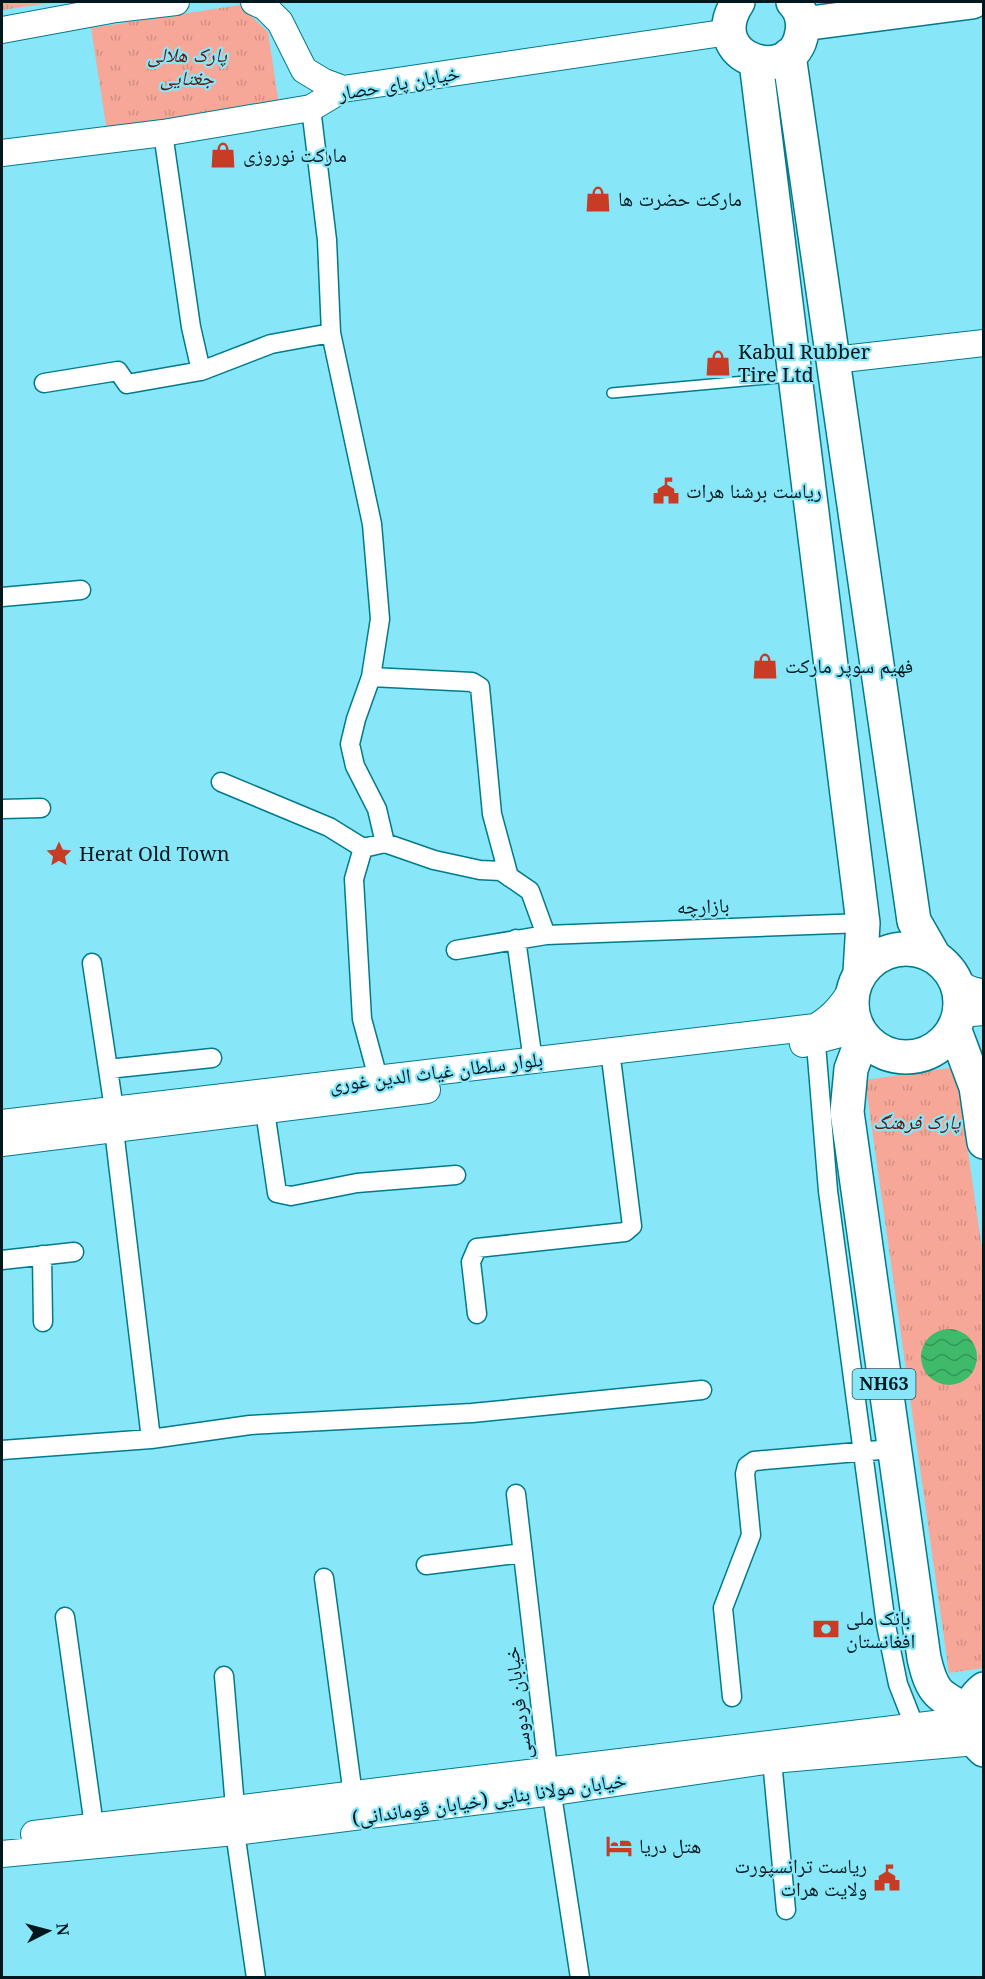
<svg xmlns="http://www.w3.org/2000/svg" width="985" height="1979" font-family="'Noto Serif','Noto Naskh Arabic',serif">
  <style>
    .grass { fill: url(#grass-tufts) }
    .water { fill: url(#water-waves) }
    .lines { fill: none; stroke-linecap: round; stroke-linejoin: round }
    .lane-casing { stroke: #007b8c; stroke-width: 12 }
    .street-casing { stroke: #007b8c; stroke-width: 21 }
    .secondary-casing { stroke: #007b8c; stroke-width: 28 }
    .highway-casing { stroke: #007b8c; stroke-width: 36 }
    .lane { stroke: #fff; stroke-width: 9 }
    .street { stroke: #fff; stroke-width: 18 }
    .secondary { stroke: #fff; stroke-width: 26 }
    .highway { stroke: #fff; stroke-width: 33 }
    .labels { text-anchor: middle; stroke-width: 4.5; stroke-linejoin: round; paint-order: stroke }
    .shield { fill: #87e6f8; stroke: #28565f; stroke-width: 1.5 }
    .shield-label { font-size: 18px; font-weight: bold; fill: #00181d }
    .park-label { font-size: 20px; font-style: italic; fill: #65170b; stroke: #87e6f8 }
    .street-label { font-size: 20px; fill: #00181d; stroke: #87e6f8 }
    .poi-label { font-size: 20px; fill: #00181d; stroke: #87e6f8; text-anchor: start }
  </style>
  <defs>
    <pattern id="grass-tufts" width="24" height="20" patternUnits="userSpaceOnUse" patternTransform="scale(1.5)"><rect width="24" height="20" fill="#f7a797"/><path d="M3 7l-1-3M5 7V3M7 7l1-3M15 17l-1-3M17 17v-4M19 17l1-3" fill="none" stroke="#d28f82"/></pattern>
    <pattern id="water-waves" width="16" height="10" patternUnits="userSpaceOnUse" patternTransform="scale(1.5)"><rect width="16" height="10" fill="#3fba6b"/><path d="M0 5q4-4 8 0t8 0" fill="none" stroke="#329657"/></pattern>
  </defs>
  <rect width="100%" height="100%" fill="#87e6f8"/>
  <path class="grass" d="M2,2H57L2,10Z
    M240,5L268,32L279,105L107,132L91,28Z
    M956,1067L984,1263L983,1668L949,1673L865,1080Z"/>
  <path class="water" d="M921 1357a28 28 0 1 1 56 0a28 28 0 1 1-56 0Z"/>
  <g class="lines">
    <g class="lane-casing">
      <path id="lane" d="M612,393L789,377"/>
    </g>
    <g class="street-casing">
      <path id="street" d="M311,108L327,240L331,333L372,524L380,619L371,677L356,719L350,744L355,766L377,809L385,843L434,860L480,870L501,871L530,891L546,935
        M163,133L191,327L201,371
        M44,383L118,371L127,384L201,371L271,344L331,333
        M2,597L81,590
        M371,677L472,682L480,687L492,814L509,877
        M221,782L329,827L363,848
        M2,809L41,808
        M516,939L533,1061
        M456,950L546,935L863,923
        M92,963L114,1109
        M815,1032L828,1191L886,1625L898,1684L918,1735
        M108,1069L212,1058
        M378,1078L362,1019L354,879L363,848L385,843
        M265,1111L277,1193L291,1196L357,1183L456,1175
        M114,1130L151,1439
        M42,1255L43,1322
        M2,1260L74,1252
        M477,1314L471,1262L477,1248L625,1232L632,1226L612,1066
        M2,1450L151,1439L250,1425L472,1413L702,1390
        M516,1494L548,1769L580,1978
        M426,1565L523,1553
        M324,1578L353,1795
        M65,1617L94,1826
        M224,1676L235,1807
        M732,1697L723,1608L751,1535L745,1474L747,1466L754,1461L892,1449
        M772,1760L786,1910
        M235,1832L256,1978"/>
    </g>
    <g class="secondary-casing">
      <path id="secondary" d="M254,2L265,7L280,22L304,70L324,82L343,89
        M2,30L116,9L176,2
        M2,153L163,133L311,108L343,89L729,32
        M834,360L984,343
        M949,970C957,983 967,991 984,992
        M959,1014L984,1012
        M803,1044L859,1029
        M2,1123L815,1027C833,1017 843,1004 853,987
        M2,1143L427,1090
        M34,1834C345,1795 657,1756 968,1720
        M2,1854L235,1832L553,1792L772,1760L976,1742"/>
    </g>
    <g class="highway-casing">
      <path id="highway" d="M738,2C700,59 794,89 802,32C804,20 801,10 793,2
        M803,24L972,2
        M789,55L914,921L934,956
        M756,62L863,923L860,972
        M852 1003a54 54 0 1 1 108 0a54 54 0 1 1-108 0Z
        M954,1028L976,1087L984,1142
        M863,1037L851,1069L847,1112L924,1658C932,1693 938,1696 969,1711
        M984,1689C963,1705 965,1733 984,1750"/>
    </g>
    <use href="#lane" class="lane"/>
    <use href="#street" class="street"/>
    <use href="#secondary" class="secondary"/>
    <use href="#highway" class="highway"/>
  </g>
  <defs>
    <g id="shop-bare" transform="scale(2.07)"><path d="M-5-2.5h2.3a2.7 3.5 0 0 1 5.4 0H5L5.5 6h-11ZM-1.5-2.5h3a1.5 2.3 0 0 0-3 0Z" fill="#c83c26" stroke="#87e6f8" stroke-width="2.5" paint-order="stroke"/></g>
    <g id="civic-bare" transform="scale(2.07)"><path d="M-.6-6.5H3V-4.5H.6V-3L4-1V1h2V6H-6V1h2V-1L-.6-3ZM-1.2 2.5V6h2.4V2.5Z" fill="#c83c26" stroke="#87e6f8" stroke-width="2.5" paint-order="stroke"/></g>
    <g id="sight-bare" transform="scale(2.07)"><path d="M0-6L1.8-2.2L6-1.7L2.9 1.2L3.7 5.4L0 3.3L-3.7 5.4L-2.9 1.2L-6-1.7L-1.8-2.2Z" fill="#c83c26" stroke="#87e6f8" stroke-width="2.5" paint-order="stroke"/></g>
    <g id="bank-bare" transform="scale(2.07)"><path d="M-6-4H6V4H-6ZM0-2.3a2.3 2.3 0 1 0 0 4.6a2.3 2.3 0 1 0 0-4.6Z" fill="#c83c26" stroke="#87e6f8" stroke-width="2.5" paint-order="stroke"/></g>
    <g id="hotel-bare" transform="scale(2.07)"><path d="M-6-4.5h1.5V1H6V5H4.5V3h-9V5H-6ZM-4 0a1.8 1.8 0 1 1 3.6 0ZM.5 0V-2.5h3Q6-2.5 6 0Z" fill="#c83c26" stroke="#87e6f8" stroke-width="2.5" paint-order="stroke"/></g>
  </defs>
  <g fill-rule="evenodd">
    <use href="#shop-bare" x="223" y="155"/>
    <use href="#shop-bare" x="598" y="199"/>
    <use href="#shop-bare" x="718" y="363"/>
    <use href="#civic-bare" x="666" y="491"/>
    <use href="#shop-bare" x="765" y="666"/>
    <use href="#sight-bare" x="59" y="854"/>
    <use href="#bank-bare" x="826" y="1629"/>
    <use href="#hotel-bare" x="619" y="1846"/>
    <use href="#civic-bare" x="887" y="1878"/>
  </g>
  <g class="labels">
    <rect class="shield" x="852.5" y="1369" width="63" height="30" rx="4.5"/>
    <g class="shield-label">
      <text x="884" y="1390">NH63</text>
    </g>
    <g class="park-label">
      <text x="187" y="62">پارک هلالی<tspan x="187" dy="23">جغتایی</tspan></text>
      <text x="917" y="1129">پارک فرهنگ</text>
    </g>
    <g class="street-label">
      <text transform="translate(399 83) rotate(-10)" y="7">خیابان پای حصار</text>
      <text transform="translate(703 906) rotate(-2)" y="7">بازارچه</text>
      <text transform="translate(436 1072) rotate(-7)" y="7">بلوار سلطان غیاث الدین غوری</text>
      <text transform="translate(518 1703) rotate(-97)" y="7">خیابان فردوسی</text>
      <text transform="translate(489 1799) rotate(-8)" y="7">خیابان مولانا بنایی (خیابان قوماندانی)</text>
    </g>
    <g class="poi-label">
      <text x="243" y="162">مارکت نوروزی</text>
      <text x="618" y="206">مارکت حضرت ها</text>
      <text x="738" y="359">Kabul Rubber<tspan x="738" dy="23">Tire Ltd</tspan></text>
      <text x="686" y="498">ریاست برشنا هرات</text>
      <text x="785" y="673">فهیم سوپر مارکت</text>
      <text x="79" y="861">Herat Old Town</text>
      <text x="846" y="1625">بانک ملی<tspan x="846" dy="23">افغانستان</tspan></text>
      <text x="639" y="1853">هتل دریا</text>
      <text x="867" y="1873" text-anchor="end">ریاست ترانسپورت<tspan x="867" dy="23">ولایت هرات</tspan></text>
    </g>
  </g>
  <rect width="985" height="1979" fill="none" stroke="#00181d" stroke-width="6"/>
  <g transform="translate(48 1931) rotate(84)" stroke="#87e6f8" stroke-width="4.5" paint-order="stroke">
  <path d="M0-4.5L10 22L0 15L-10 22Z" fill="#00181d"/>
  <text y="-9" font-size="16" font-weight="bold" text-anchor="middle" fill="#00181d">N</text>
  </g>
</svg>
